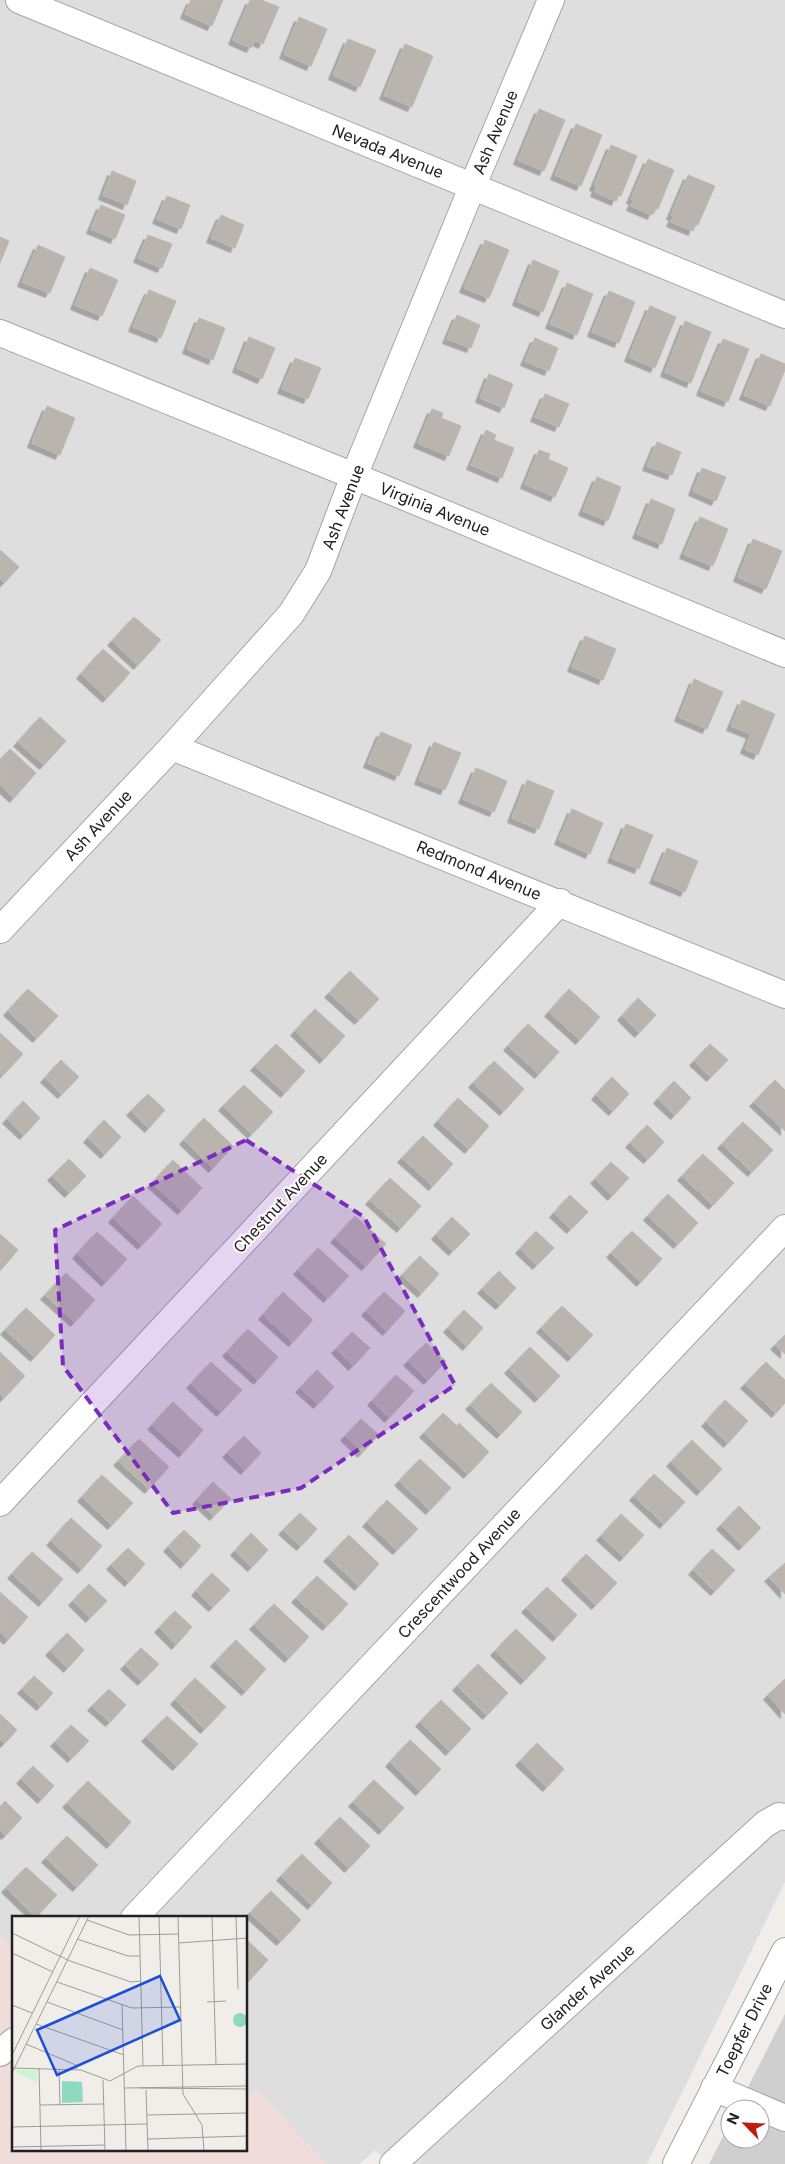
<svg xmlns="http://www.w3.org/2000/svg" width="785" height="2164" font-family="Inter,sans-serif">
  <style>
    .residential { fill: #dfdede }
    .commercial { fill: #f0dcda }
    .religious { fill: #cfcfcf }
    .building { fill: #bab4ae; stroke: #c1b6ac; filter: url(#shadow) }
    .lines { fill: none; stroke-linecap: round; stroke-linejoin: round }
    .minor-casing { stroke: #a5a5a5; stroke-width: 28 }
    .minor { stroke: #fff; stroke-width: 26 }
    .marked { fill: #7b2cbf; fill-opacity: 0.2; stroke: #7b2cbf; stroke-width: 4; stroke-dasharray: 10 6; stroke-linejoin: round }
    .labels { text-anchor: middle; stroke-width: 4; stroke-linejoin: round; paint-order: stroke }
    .street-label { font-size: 16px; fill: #212121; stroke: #fff }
    .inset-road { fill: none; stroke: #9e9c99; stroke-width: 1 }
    .view { fill: #1d4ed8; fill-opacity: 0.15; stroke: #1d4ed8; stroke-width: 2.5 }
    .inset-edge { fill: none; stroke: #212121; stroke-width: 2.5 }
  </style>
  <defs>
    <filter id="shadow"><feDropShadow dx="-4.5" dy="4.5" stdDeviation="0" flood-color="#0004"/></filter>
  </defs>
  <rect width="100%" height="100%" fill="#f1eee9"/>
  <path class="residential" d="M0,0H785V1882L647,2164H389L375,2150L360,2164H326L257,2090L246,2100V1918H14V1950L0,1934Z"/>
  <path class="commercial" d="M0,1934L14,1950V2150H193L195,2152L197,2150H246V2100L256,2089L326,2164H0Z"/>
  <path class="religious" d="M785,2014V2164H709L730,2123V2139H760V2109H737Z"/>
  <path class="building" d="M191,0H223L212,26L185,14Z
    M250,0H261L279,7L263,44L255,40L251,48L233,40Z
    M299,17L327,29L311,66L284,54Z
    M348,39L376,50L360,87L333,75Z
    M405,44L433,56L412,107L384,95Z
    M539,109L565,120L544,171L518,160Z
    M576,124L602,135L581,186L555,175Z
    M611,145L637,156L621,196L618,195L616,201L595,192L597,187L594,186Z
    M648,159L674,170L658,209L655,208L652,215L631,206L634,200L631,199Z
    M112,171L136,181L127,205L103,195Z
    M688,175L715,186L698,225L695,224L693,231L671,222L674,216L671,215Z
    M167,196L190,205L181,229L157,219Z
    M101,205L125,215L115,239L91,229Z
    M221,215L244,225L235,248L211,238Z
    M148,235L172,244L162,268L138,258Z
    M0,237L9,241L0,263Z
    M485,240L509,250L489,298L464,288Z
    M38,245L65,257L50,293L22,282Z
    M533,260L559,271L543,312L517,301Z
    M90,268L118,280L102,316L75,305Z
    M567,283L593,294L577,335L550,324Z
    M149,290L176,301L161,338L133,327Z
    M609,291L635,302L619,343L592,332Z
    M650,306L676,317L655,368L629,357Z
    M457,315L480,325L471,348L447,339Z
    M199,318L225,328L213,360L187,349Z
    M685,321L711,332L691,383L665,372Z
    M249,337L275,348L262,379L237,368Z
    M535,338L558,348L549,371L525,361Z
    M723,339L749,349L728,402L701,391Z
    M761,354L785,364V370L770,406L744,395Z
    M295,358L321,368L308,399L282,389Z
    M489,374L513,384L504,408L480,398Z
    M545,394L569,404L559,427L535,417Z
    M47,406L75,418L60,455L32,443Z
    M432,409L443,413L441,418L461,426L449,456L418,443Z
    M486,430L496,435L494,440L514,448L502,478L471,465Z
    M657,442L681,452L672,475L647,466Z
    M539,450L550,454L548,459L568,468L555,497L525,484Z
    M702,468L726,477L716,501L693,491Z
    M597,477L621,487L608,521L583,511Z
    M651,499L675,509L662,544L637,534Z
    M700,517L728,529L713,566L684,554Z
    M753,539L782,551L766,589L738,577Z
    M0,550L19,567L4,583L0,579Z
    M134,617L161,640L138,665L112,641Z
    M585,636L616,649L603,680L572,667Z
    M103,649L130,673L107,698L81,674Z
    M694,679L723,692L707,729L679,717Z
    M742,700L775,714L758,755L745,749L751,734L731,726Z
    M40,717L66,741L44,765L18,742Z
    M381,732L412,745L399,776L368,763Z
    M434,742L461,753L445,790L419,780Z
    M10,749L36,773L14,798L0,785V760Z
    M476,768L507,781L494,812L463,799Z
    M527,780L554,791L539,829L512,818Z
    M572,809L603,823L590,854L559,840Z
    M626,824L653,835L639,869L612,858Z
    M667,848L698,861L685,892L654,879Z
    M350,971L379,999L359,1020L329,993Z
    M28,989L58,1016L37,1038L8,1011Z
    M569,989L600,1017L580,1040L549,1012Z
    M638,998L656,1015L639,1033L622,1016Z
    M315,1009L345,1036L324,1059L295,1031Z
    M528,1024L559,1052L539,1074L508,1046Z
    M0,1033L23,1054L2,1076L0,1074Z
    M276,1044L305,1071L285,1093L255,1066Z
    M710,1044L728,1060L711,1077L694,1061Z
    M61,1060L79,1077L62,1094L45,1078Z
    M494,1061L524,1089L504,1111L473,1083Z
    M612,1077L629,1094L613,1111L596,1095Z
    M775,1080L785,1090V1131L754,1102Z
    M674,1081L691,1098L675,1115L658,1099Z
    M244,1085L273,1112L252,1134L223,1106Z
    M148,1094L165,1110L149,1128L131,1111Z
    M458,1098L489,1126L469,1149L438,1121Z
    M23,1101L40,1118L24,1135L7,1119Z
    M204,1118L233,1146L213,1168L184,1140Z
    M104,1120L121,1137L105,1154L88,1138Z
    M743,1122L773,1150L752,1172L722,1144Z
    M647,1125L664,1142L648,1159L630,1143Z
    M423,1136L453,1164L433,1186L402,1158Z
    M703,1154L734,1183L713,1205L682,1176Z
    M69,1159L86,1176L69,1193L52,1176Z
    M173,1160L202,1188L182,1210L152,1183Z
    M611,1162L629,1178L612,1196L595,1179Z
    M390,1178L421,1206L401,1228L370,1200Z
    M668,1194L698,1223L678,1244L648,1216Z
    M570,1195L588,1212L571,1229L554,1213Z
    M133,1196L162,1224L142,1245L113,1218Z
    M355,1216L386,1244L366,1266L335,1238Z
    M452,1217L470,1234L453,1251L436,1235Z
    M536,1231L554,1248L537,1265L520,1249Z
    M632,1231L662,1259L641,1282L611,1253Z
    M97,1232L127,1259L106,1282L77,1254Z
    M0,1234L18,1250L0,1271Z
    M318,1248L349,1276L328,1298L298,1270Z
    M420,1256L439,1274L422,1293L402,1275Z
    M499,1271L516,1288L500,1305L482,1289Z
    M66,1273L95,1300L75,1322L45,1295Z
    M283,1292L313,1320L293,1342L263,1315Z
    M384,1292L405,1311L387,1331L366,1311Z
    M562,1306L593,1335L572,1357L541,1328Z
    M26,1308L55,1335L35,1357L5,1330Z
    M464,1310L483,1328L467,1346L448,1328Z
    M248,1329L278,1357L258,1380L227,1352Z
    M352,1332L370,1348L353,1366L336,1349Z
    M785,1335V1354L775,1345Z
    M426,1343L446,1361L428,1380L408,1361Z
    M530,1347L560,1376L539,1398L509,1369Z
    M0,1352L25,1376L4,1398L0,1394Z
    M211,1362L242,1390L221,1412L191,1384Z
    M766,1362L785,1380V1403L776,1413L745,1384Z
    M317,1370L334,1387L318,1404L300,1388Z
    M396,1375L414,1391L389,1418L372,1401Z
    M491,1383L522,1412L501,1434L470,1405Z
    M725,1400L748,1421L728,1443L706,1422Z
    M173,1402L203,1430L183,1453L152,1425Z
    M443,1413L457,1426L459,1423L489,1452L468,1474L424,1433Z
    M361,1419L379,1435L362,1453L345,1436Z
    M244,1436L261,1453L245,1470L227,1453Z
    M139,1439L169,1467L149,1489L118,1461Z
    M692,1440L722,1469L701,1491L671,1462Z
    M420,1459L451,1488L430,1510L399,1481Z
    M654,1474L685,1502L664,1524L634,1496Z
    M102,1475L133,1503L112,1525L82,1497Z
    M213,1482L231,1499L214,1516L197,1500Z
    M387,1500L418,1529L397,1550L367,1522Z
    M739,1506L761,1528L743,1546L721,1525Z
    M300,1513L317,1529L301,1546L283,1530Z
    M621,1514L644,1535L624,1557L601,1536Z
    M71,1518L102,1546L82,1569L51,1541Z
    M184,1530L201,1546L185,1564L168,1547Z
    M251,1533L268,1550L252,1567L235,1551Z
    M349,1535L379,1564L359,1586L328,1557Z
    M128,1548L145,1564L129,1582L111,1565Z
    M712,1549L735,1570L715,1591L693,1570Z
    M32,1552L63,1579L43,1602L12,1574Z
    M586,1554L617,1583L596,1605L566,1576Z
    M785,1563V1594L769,1577Z
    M212,1573L230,1590L213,1607L196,1591Z
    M317,1576L348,1604L327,1626L296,1598Z
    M89,1584L107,1601L90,1618L73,1601Z
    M547,1587L577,1615L557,1637L526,1608Z
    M0,1592L28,1617L8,1640L0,1632Z
    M274,1604L309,1637L289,1658L254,1625Z
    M175,1611L192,1627L176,1645L159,1628Z
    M516,1629L546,1658L525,1680L495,1651Z
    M67,1633L84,1650L68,1668L50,1651Z
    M236,1640L266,1669L246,1691L215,1662Z
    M141,1648L159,1664L142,1681L125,1665Z
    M478,1664L508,1693L487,1715L457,1686Z
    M34,1676L53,1693L41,1706L22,1689Z
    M195,1678L226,1707L205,1729L175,1700Z
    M785,1679V1714L768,1695Z
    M109,1689L126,1705L110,1722L92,1706Z
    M441,1700L471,1729L450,1751L420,1722Z
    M0,1714L17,1730L5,1743L0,1739Z
    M167,1716L198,1744L177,1766L146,1737Z
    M71,1725L89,1741L72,1758L55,1742Z
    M410,1740L441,1769L420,1791L390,1762Z
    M537,1743L564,1769L547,1787L520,1761Z
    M33,1766L54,1786L42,1799L21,1779Z
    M374,1780L404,1808L383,1830L353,1802Z
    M88,1781L131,1822L111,1844L67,1803Z
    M5,1801L22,1818L6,1835L0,1830V1807Z
    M340,1817L370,1846L349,1868L319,1839Z
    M67,1836L98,1865L77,1887L46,1858Z
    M302,1854L332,1883L312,1905L281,1876Z
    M26,1867L57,1895L36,1917L6,1888Z
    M271,1891L301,1920L281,1941L250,1913Z
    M246,1939L268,1960L248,1982L246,1981Z"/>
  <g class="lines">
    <g class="minor-casing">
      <path id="minor" d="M19,0L785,315
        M0,333L354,476L785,654
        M172,747L785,995
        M0,930L172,747L291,614L318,571L354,476L473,185L551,0
        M0,1503L560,902
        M134,1918L785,1228
        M0,2053L14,2041
        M714,2088L785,2118
        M393,2164L765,1824L779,1816L785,1817
        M676,2164L785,1951"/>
    </g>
    <use href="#minor" class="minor"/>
  </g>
  <path class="marked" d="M246,1140L364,1217L455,1385L301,1488L173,1513L63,1366L55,1230Z"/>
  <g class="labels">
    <g class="street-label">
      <text transform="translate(495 132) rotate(-67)" y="6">Ash Avenue</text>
      <text transform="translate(388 151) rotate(22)" y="6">Nevada Avenue</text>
      <text transform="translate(343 507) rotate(-69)" y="6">Ash Avenue</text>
      <text transform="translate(435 509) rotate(22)" y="6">Virginia Avenue</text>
      <text transform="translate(98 825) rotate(-47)" y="6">Ash Avenue</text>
      <text transform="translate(479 870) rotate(22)" y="6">Redmond Avenue</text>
      <text transform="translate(280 1203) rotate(-47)" y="6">Chestnut Avenue</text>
      <text transform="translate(459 1573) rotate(-47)" y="6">Crescentwood Avenue</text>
      <text transform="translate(587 1987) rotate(-42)" y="6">Glander Avenue</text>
      <text transform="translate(744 2030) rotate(-63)" y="6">Toepfer Drive</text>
    </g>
  </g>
  <g transform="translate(12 1916)">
    <rect width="235" height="235" fill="#f1eee9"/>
    <path d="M5,154H25V167L4,156Z" fill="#cbf6d0"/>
    <path d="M221 104a7 7 0 1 1 14 0a7 7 0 1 1-14 0ZM50,165L70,166L71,186L50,187Z" fill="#8ed9c0"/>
    <path class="inset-road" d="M127,0L131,150M147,0L151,149M166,0L171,178L190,209L192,235M200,0L204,149M224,0L226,73M75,4L117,19L167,18M0,17L58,45L119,66L129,65M65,23L116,40H128M167,27L235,22M0,37L41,56M45,66L120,92L169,91M35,86L111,114M195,86L214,85M110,88L114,235M0,89L20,97M24,108L112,139M14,128L64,149L65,153M0,139L68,0M0,152L69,154L98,165L126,150L235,148M27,152L29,235M47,153L48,189M0,157L77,0M91,164L93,235M113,172L235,170M127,172L235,173M134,174L136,235M28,189L91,188M135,199L235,197M0,211L135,208M136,223L235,220M0,231L93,229"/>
    <path class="view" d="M148,60L168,104L45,159L25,114Z"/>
    <rect width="235" height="235" class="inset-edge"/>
  </g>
  <g transform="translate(745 2124) rotate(294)"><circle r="24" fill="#ffffff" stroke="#a6a6a6"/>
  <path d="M0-4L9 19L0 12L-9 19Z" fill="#c11a11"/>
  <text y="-8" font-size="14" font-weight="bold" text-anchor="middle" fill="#212121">N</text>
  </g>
</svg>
